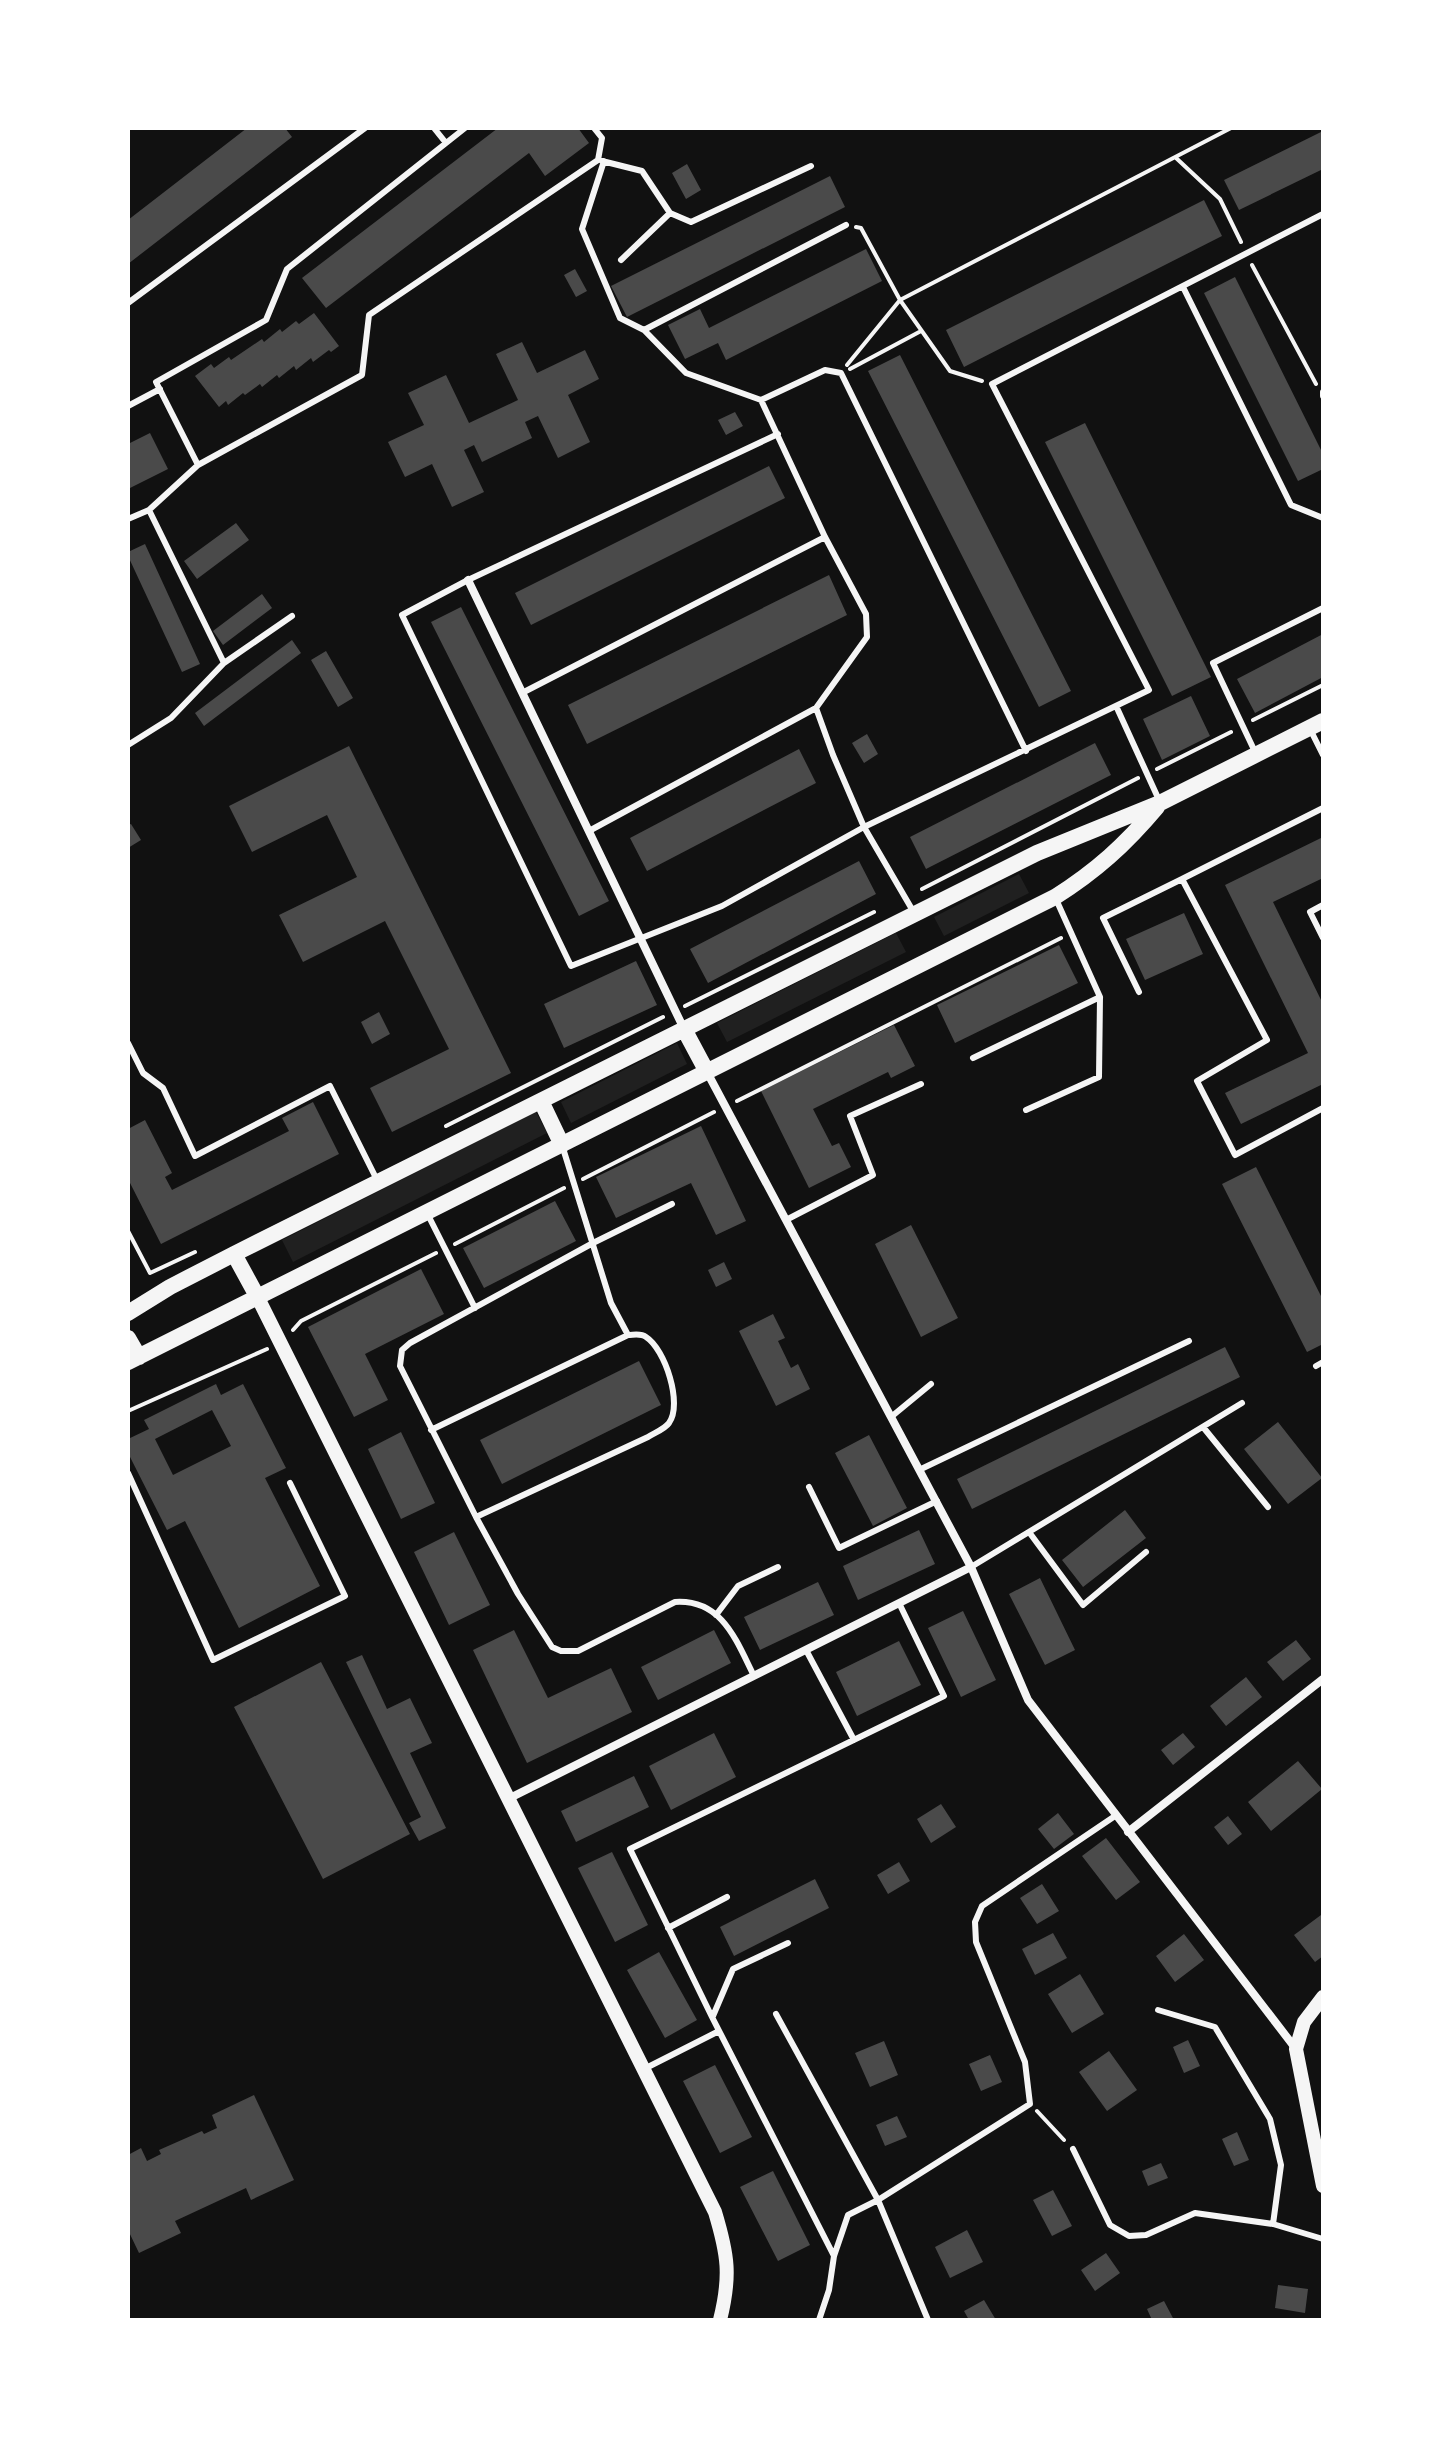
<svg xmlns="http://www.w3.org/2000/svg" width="1451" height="2448" font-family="'Golos Text',sans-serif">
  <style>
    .green { fill: #202020 }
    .building { fill: #4a4a4a; fill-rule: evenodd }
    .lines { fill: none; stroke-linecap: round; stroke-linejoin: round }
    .path { stroke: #f5f5f5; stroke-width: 4 }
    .service { stroke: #f5f5f5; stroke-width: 6 }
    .minor { stroke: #f5f5f5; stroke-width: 8 }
    .tertiary { stroke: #f5f5f5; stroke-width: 14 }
    .secondary { stroke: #f5f5f5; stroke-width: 16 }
  </style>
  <rect width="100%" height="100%" fill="#111"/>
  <path class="green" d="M1019,874L1029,893L944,936L934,917Z
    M896,933L906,952L727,1042L717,1023Z
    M677,1043L687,1064L571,1123L561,1102Z
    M536,1112L547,1133L293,1262L282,1240Z"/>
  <path class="building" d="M247,128H285L292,137L128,264V220Z
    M498,128L512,130L515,128H578L589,143L545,176L529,153L326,308L302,278Z
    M1323,131V169L1239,210L1224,180Z
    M687,164L701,190L686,199L672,173Z
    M830,176L845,207L627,317L611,286Z
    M1204,200L1222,236L964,367L946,330Z
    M866,249L882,281L726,360L718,343L685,359L668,325L700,309L709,328Z
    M575,269L587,291L576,297L564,275Z
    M1235,277L1323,454V469L1298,481L1204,293Z
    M314,313L339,346L331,352L329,350L313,362L311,358L296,370L294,366L279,378L277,375L262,387L260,384L245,395L243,393L228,405L226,401L219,407L195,376L211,364L214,368L229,357L231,360L262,339L264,342L280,329L282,332L296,321L299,324Z
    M522,342L537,373L585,350L599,379L568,395L590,442L558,458L538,416L525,422L532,438L482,462L474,445L464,450L484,492L452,507L432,464L405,477L388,442L424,425L408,393L446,375L469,423L518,400L496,354Z
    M900,355L1071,691L1039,707L868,371Z
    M735,412L743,426L726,435L718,420Z
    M1085,423L1211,677L1172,696L1045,442Z
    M150,433L168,469L128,489V444Z
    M769,466L785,498L531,625L515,593Z
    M236,523L249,540L197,579L184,561Z
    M145,544L200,664L182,672L128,556V552Z
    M829,575L847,615L587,744L568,705Z
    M262,594L272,608L223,645L213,631Z
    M461,607L609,901L579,916L431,622Z
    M1323,634V677L1255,713L1237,679Z
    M292,640L301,653L204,726L195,713Z
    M326,651L353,698L338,707L311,660Z
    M1191,696L1210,736L1162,760L1143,719Z
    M867,734L878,754L864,763L852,743Z
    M1095,743L1111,775L926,869L910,837Z
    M349,746L511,1073L392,1132L370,1088L449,1049L385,921L303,962L279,915L357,877L327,815L252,852L229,806Z
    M799,749L816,783L647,871L630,838Z
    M131,824L141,840L128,848V825Z
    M1323,837V878L1273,902L1323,1004V1084L1241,1124L1225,1093L1308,1053L1225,885Z
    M859,861L876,894L708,983L690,949Z
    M1184,913L1203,954L1145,980L1126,939Z
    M1059,945L1078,983L955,1043L937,1005Z
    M636,961L657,1005L564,1048L544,1004Z
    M379,1012L390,1034L372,1044L361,1022Z
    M894,1025L915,1066L891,1078L888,1072L813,1109L832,1146L839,1143L851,1167L809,1188L761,1091Z
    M313,1102L339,1154L161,1244L128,1179V1129L145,1120L172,1173L165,1177L172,1190L289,1131L282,1118Z
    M701,1126L746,1221L716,1235L691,1183L616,1218L596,1177Z
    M1256,1167L1323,1300V1344L1307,1352L1222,1184Z
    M555,1201L576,1241L484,1288L463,1248Z
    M911,1225L958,1318L921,1337L875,1244Z
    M724,1262L732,1279L716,1287L708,1270Z
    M421,1269L444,1314L365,1354L388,1400L354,1417L308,1327Z
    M773,1314L785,1338L778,1341L791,1368L798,1364L810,1389L776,1406L739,1331Z
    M1225,1347L1240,1377L972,1509L957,1479Z
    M639,1361L661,1405L502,1484L480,1440Z
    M216,1384L221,1395L243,1384L286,1468L265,1478L320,1586L239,1628L185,1521L167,1530L128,1453V1439L149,1429L144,1420ZM212,1410L231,1446L173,1475L155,1439Z
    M1278,1422L1322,1478L1288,1504L1244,1449Z
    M401,1432L435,1503L401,1519L368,1449Z
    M869,1435L907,1508L873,1526L835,1453Z
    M1125,1510L1146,1538L1083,1587L1062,1560Z
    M919,1530L935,1564L858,1600L843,1566Z
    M454,1532L490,1605L449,1625L414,1552Z
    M1040,1578L1075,1650L1045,1665L1009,1594Z
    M818,1582L834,1615L760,1650L744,1617Z
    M963,1611L996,1680L961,1697L928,1628Z
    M514,1630L548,1698L611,1668L632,1712L527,1763L473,1650Z
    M714,1630L731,1663L658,1700L641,1667Z
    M1296,1640L1311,1659L1283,1681L1267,1662Z
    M899,1641L921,1685L857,1716L836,1672Z
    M362,1655L387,1709L410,1698L432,1743L410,1753L446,1828L419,1841L409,1823L421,1817L346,1662Z
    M321,1662L410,1834L323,1879L234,1707Z
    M1246,1677L1262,1697L1226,1726L1210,1706Z
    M714,1733L736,1777L671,1810L649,1766Z
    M1183,1733L1195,1747L1173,1765L1161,1750Z
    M1298,1761L1322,1789L1271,1831L1248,1802Z
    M634,1776L649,1807L576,1842L561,1811Z
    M941,1804L956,1827L931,1843L917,1819Z
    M1058,1813L1074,1834L1054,1849L1038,1829Z
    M1228,1816L1242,1834L1228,1845L1214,1827Z
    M1106,1838L1140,1882L1116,1900L1082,1856Z
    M612,1852L648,1925L615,1942L578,1868Z
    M899,1862L910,1881L888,1894L877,1875Z
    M815,1879L829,1908L734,1956L720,1927Z
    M1042,1884L1059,1911L1037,1924L1020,1898Z
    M1321,1915L1323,1918V1956L1315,1962L1294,1935Z
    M1053,1933L1067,1958L1035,1975L1022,1949Z
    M1184,1934L1204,1960L1175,1982L1156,1956Z
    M659,1952L697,2020L665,2038L627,1970Z
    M1080,1974L1104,2014L1072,2033L1048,1994Z
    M1188,2040L1200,2066L1184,2073L1173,2047Z
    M884,2041L898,2075L870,2087L855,2053Z
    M1109,2051L1137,2090L1107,2111L1079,2072Z
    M990,2055L1002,2082L981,2091L969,2064Z
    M715,2065L752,2137L720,2153L683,2081Z
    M254,2095L294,2180L251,2200L246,2188L175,2221L181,2233L139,2253L128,2230V2155L141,2148L147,2161L161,2154L159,2150L202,2131L204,2134L217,2128L212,2115Z
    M897,2116L907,2137L885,2146L876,2125Z
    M1237,2132L1249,2160L1234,2166L1222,2139Z
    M1161,2163L1168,2178L1148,2186L1142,2171Z
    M773,2171L810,2245L778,2261L740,2187Z
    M1053,2190L1072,2226L1052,2236L1033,2200Z
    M967,2230L983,2262L950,2278L935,2247Z
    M1106,2253L1120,2273L1095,2291L1081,2270Z
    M1278,2285L1308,2289L1305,2313L1275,2308Z
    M984,2300L996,2320H969L964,2311Z
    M1164,2301L1174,2320H1152L1147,2309Z"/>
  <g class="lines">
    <path class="path" d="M1175,157L1220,199L1241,242
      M856,227L861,228L900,300L950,371L982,381
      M1252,265L1316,384
      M847,365L900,300L1231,128
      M850,369L921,331
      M1253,720L1323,685
      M1157,769L1231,732
      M922,889L1138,778
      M685,1006L874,912
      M737,1101L1061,938
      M446,1126L663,1017
      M583,1179L714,1112
      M128,1231L150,1273L195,1252
      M455,1244L564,1188
      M293,1330L301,1321L436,1253
      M128,1411L267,1349
      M1037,2111L1064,2140"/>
    <path class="service" d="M434,128L446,143
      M602,161L642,171L670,213L621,260
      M604,161L582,229L620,318L644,330
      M670,213L691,222L811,166
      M846,225L644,330L686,373L761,400L825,537L866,614L867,637L816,708L833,755L864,827L913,911
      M1183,287L1291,505L1323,518
      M128,303L365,128
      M1323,392V396
      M761,400L825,370L841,373L1026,751
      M128,406L160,389
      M778,434L468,580L402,615L571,966L722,906L864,827L1149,690L992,384L1323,214
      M198,465L362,375L369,315L598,160L602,138L594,128
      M128,519L149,510L198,465L156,382L266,320L287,269L465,128
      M224,663L292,616
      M522,693L825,537
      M1117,708L1159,800
      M1310,729L1323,755
      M128,745L171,718L224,663L149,510
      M1256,754L1213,663L1323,608
      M1323,808L1182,879L1267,1040L1197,1081L1235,1155L1323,1108
      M589,831L816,708
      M1323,905L1310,912L1323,938
      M1139,992L1103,918L1182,879
      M128,1043L143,1073L163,1088L195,1156L330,1086L378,1182
      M973,1058L1100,997
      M1026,1110L1099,1077L1100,997L1055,897
      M562,1145L611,1303L628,1335
      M672,1204L593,1243L410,1343L402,1350L400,1366L476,1517L518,1594L552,1647L561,1651H578L675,1602C722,1599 736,1640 754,1676
      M427,1213L475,1308
      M786,1220L873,1175L850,1116L921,1084
      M1316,1366L1323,1362
      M891,1417L931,1384
      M1203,1427L1268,1507
      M431,1430L628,1335C634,1335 641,1333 646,1337C665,1349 683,1404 669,1423C665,1429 654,1433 648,1437L476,1517
      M919,1470L1189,1341
      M128,1473L213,1660L345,1596L290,1483
      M809,1487L839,1548L937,1501
      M1029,1532L1083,1605L1146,1552
      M971,1567L1242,1403
      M716,1615L738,1586L778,1567
      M806,1650L854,1740
      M668,1928L727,1897
      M1158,2010L1215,2027L1270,2119L1281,2165L1273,2224
      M776,2014L878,2200L928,2320
      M713,2016L733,1969L788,1943
      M644,2069L719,2031
      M1073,2149L1110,2225L1129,2236L1146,2235L1195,2213L1273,2224L1323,2239
      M834,2256L848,2215L878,2200L1030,2104L1025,2062L976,1942L975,1922L982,1906L1115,1816
      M819,2320L829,2290L834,2256L712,2017L630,1849L944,1696L899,1603"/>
    <path class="minor" d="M468,580L684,1029
      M707,1072L971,1567L1028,1700L1296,2049
      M508,1799L971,1567
      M1128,1832L1323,1679"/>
    <path class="tertiary" d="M258,1298L715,2212C728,2255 731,2276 720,2320
      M1323,1997L1304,2022L1296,2049L1323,2186"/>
    <path class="secondary" d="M684,1029L707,1072
      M541,1101L562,1145
      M234,1254L258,1298
      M128,1313L170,1287L234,1254L1037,853L1160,803L1323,721
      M128,1338L139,1357
      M128,1362L1055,897C1096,871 1125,845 1157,807"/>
  </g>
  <rect width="1451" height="2448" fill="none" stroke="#ffffff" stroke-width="260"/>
</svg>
